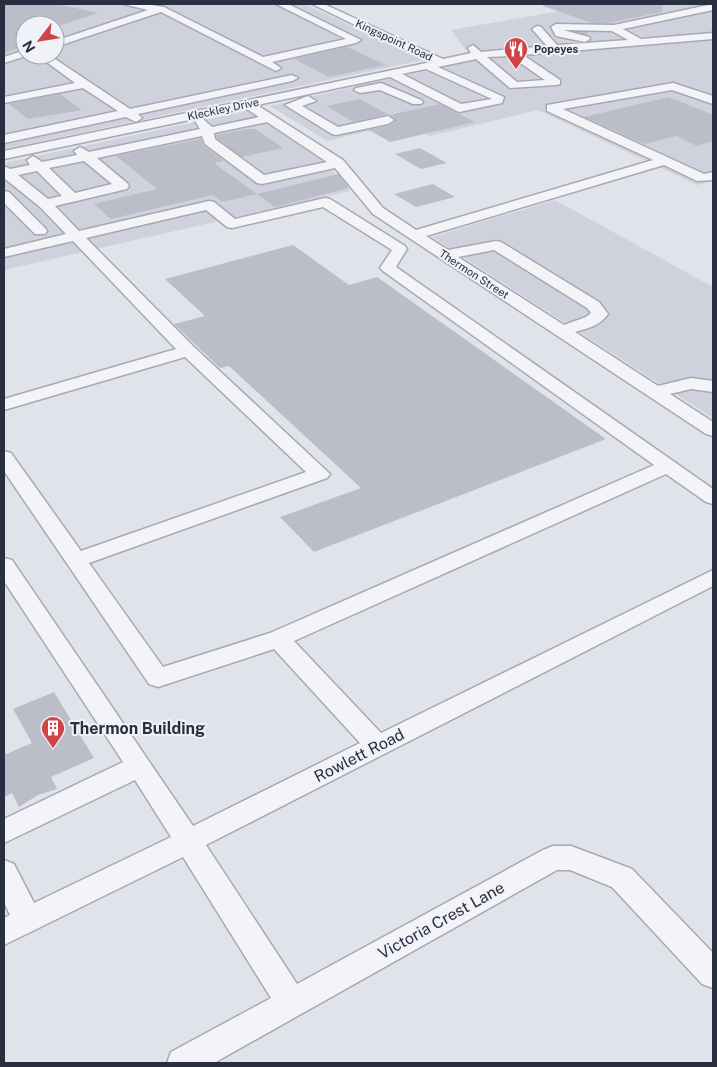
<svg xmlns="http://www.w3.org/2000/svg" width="717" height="1067" font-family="'Public Sans',sans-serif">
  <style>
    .built { fill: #cfd2dc; fill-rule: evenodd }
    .building { fill: #bbbec9 }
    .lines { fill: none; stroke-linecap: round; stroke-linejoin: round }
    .minor-tunnel { stroke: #bcbfc8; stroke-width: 11; stroke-dasharray: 11 5.5; stroke-linecap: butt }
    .minor-casing { stroke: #a6a9b4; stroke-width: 3 }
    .minor { fill: #f4f4f8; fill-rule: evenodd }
    .labels { text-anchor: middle; stroke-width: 4; stroke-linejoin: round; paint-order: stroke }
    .far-street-label { font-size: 11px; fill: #292e41; stroke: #f0f2f7 }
    .far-poi-label { font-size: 11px; font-weight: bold; fill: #292e41; stroke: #f0f2f7; text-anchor: start }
    .near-poi-label { font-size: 16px; font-weight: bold; fill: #292e41; stroke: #f0f2f7; text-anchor: start }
    .near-street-label { font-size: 16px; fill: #292e41; stroke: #f0f2f7 }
  </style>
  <rect width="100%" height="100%" fill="#e1e3ea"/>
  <path class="built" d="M4,4H305L423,60L4,149ZM25,25H55V55H25Z
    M600,4H713V181L697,185L538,110L430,136L403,123L327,141L270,106L473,60L451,30Z
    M247,111L326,163L350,191L4,270V163Z
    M555,200L713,287V418L432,237Z"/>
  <path class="building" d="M4,4H57L98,13L55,27V25H25V46L4,53Z
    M543,4H662V12L609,23H592L543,6Z
    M347,47L386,65L329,77L294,59Z
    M60,94L82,110L28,119L9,104Z
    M669,97L713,115V141L697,146L676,136L644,144L584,117Z
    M360,99L387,114L354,122L326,106Z
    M440,104L475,122L390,142L369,130L388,126L395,122V118L390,115Z
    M248,129H255L283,148L242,157L217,138L216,135Z
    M201,139L204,146L224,161L214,163L257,194L222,202L213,195L111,219L94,204L157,189L116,156Z
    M420,148L447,163L421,169L395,154Z
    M338,174L349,188L275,207L257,194Z
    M433,184L455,197L416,207L394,194Z
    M293,245L349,285L377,277L606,439L314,552L280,517L361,488L229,366L220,368L174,324L205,316L165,279Z
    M54,692L94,758L51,777L57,789L38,795L19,807L12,793L4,797V755L32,743L13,709Z"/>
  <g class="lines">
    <path class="minor-tunnel" d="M582,34L583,31"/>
    <g class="minor-casing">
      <path id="minor" d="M123,4H145L164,7L263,57L346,39L276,4H288L361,40L356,43L272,62L281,68L276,71L161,12L55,47V41L148,10Z
        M312,4H324L443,59L471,53L468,48L473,45L481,52L547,46L532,29L537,26L541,27L557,45L628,40L612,31L563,30L589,37L590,39L585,42L556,36L551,27L556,24L614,25L713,4V10L623,29L641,39L713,33V39L523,55L560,80V84L556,85L510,88L476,59L438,67L504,97L502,103L459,112L390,77L257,105L343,160L383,208L416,230L653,160L547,111V105L673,83L713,96V104L672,90L563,109L704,174L713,172V180L697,181L664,165L426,236L448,250L496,241L501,242L599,302L608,314C600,326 588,328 575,332L658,386L691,378L713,381V392L691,389L670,394L713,422V436L706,434L373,214L335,168L262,184L257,183L205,144L202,136L97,158L127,183L129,186L127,189L55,206L79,231L209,201L214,202L235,219L325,198L330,199L405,246L407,249L396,267L713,489V504L706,502L666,474L294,641L381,733L713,570V586L206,845L297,984L543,850L553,846H571L632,869L713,953V988L702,984L612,887L570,870H557L214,1063H167L171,1052L271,998L183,857L4,945V918L10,915L4,902V860L14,864L34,903L171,837L135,780L4,843V819L123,762L4,581V558L12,560L193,826L360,743L274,649L158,687L149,684L4,471V451L11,453L81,551L306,472L185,357L4,410V399L176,349L73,241L4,257V249L66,234L40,207L4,178V166L10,169L30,165L27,160L33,156L42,162L77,155L74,151L80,147L89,152L200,129L194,119L4,159V151L431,62ZM510,56L545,80L517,82L487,57ZM426,69L492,99L461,104L402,74ZM245,108L259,117L212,127L201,117ZM267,122L327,162L264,175L215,139L214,133ZM84,161L112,184L75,193L49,168ZM37,171L62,196L48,199L18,175ZM323,207L392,250L380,268L383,271L654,465L270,633L163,667L89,563L327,478L330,474L194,347L86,238L206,210L227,227L232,228ZM494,250L587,308L591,313L586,317L564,325L458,257Z
        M25,50V55H29L4,63V57Z
        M37,55H49L130,109L292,75L298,78L292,81L138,114L142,118L136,122L126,117L4,143V135L118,111L83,88L4,103V97L75,83Z
        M381,83L421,100L423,102L421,104H413L380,90L360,93L354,90L356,88Z
        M308,96L316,101L302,106L338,127L388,116L394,120L388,124L336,135L332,134L285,105Z
        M4,191L9,192L45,228L47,231L45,234H35L4,203Z"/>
    </g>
    <use href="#minor" class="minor"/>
  </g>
  <defs>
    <g id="restaurant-pin" transform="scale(1.25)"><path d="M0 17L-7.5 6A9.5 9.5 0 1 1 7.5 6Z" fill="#cf4546" stroke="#f0f2f7"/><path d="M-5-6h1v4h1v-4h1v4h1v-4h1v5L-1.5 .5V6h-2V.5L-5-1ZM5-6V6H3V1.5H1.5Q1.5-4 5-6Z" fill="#fff"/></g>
    <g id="building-pin" transform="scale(1.25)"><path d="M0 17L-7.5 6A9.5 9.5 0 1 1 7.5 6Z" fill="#cf4546" stroke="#f0f2f7"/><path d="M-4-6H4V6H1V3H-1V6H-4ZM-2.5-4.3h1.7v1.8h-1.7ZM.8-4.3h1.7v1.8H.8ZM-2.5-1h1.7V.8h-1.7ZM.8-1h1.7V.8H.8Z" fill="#fff"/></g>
  </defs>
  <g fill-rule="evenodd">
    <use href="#restaurant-pin" x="516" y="49"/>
    <use href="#building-pin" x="53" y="728"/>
  </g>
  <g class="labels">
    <g class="far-street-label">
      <text transform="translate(394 40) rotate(25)" y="4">Kingspoint Road</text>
      <text transform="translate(223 109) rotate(-12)" y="4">Kleckley Drive</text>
      <text transform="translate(474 274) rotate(33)" y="4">Thermon Street</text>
    </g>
    <g class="far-poi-label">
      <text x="534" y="53">Popeyes</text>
    </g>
    <g class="near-poi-label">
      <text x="70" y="734">Thermon Building</text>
    </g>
    <g class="near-street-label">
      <text transform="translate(359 755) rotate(-27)" y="6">Rowlett Road</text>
      <text transform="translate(441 920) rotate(-29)" y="6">Victoria Crest Lane</text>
    </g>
  </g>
  <rect width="717" height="1067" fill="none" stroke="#292e41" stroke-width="10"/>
  <g transform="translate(40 40) rotate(239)"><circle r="24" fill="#f0f2f7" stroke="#a0a4ae"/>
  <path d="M0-4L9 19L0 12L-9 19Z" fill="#cf4546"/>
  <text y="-8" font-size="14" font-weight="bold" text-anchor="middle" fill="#292e41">N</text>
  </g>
</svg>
